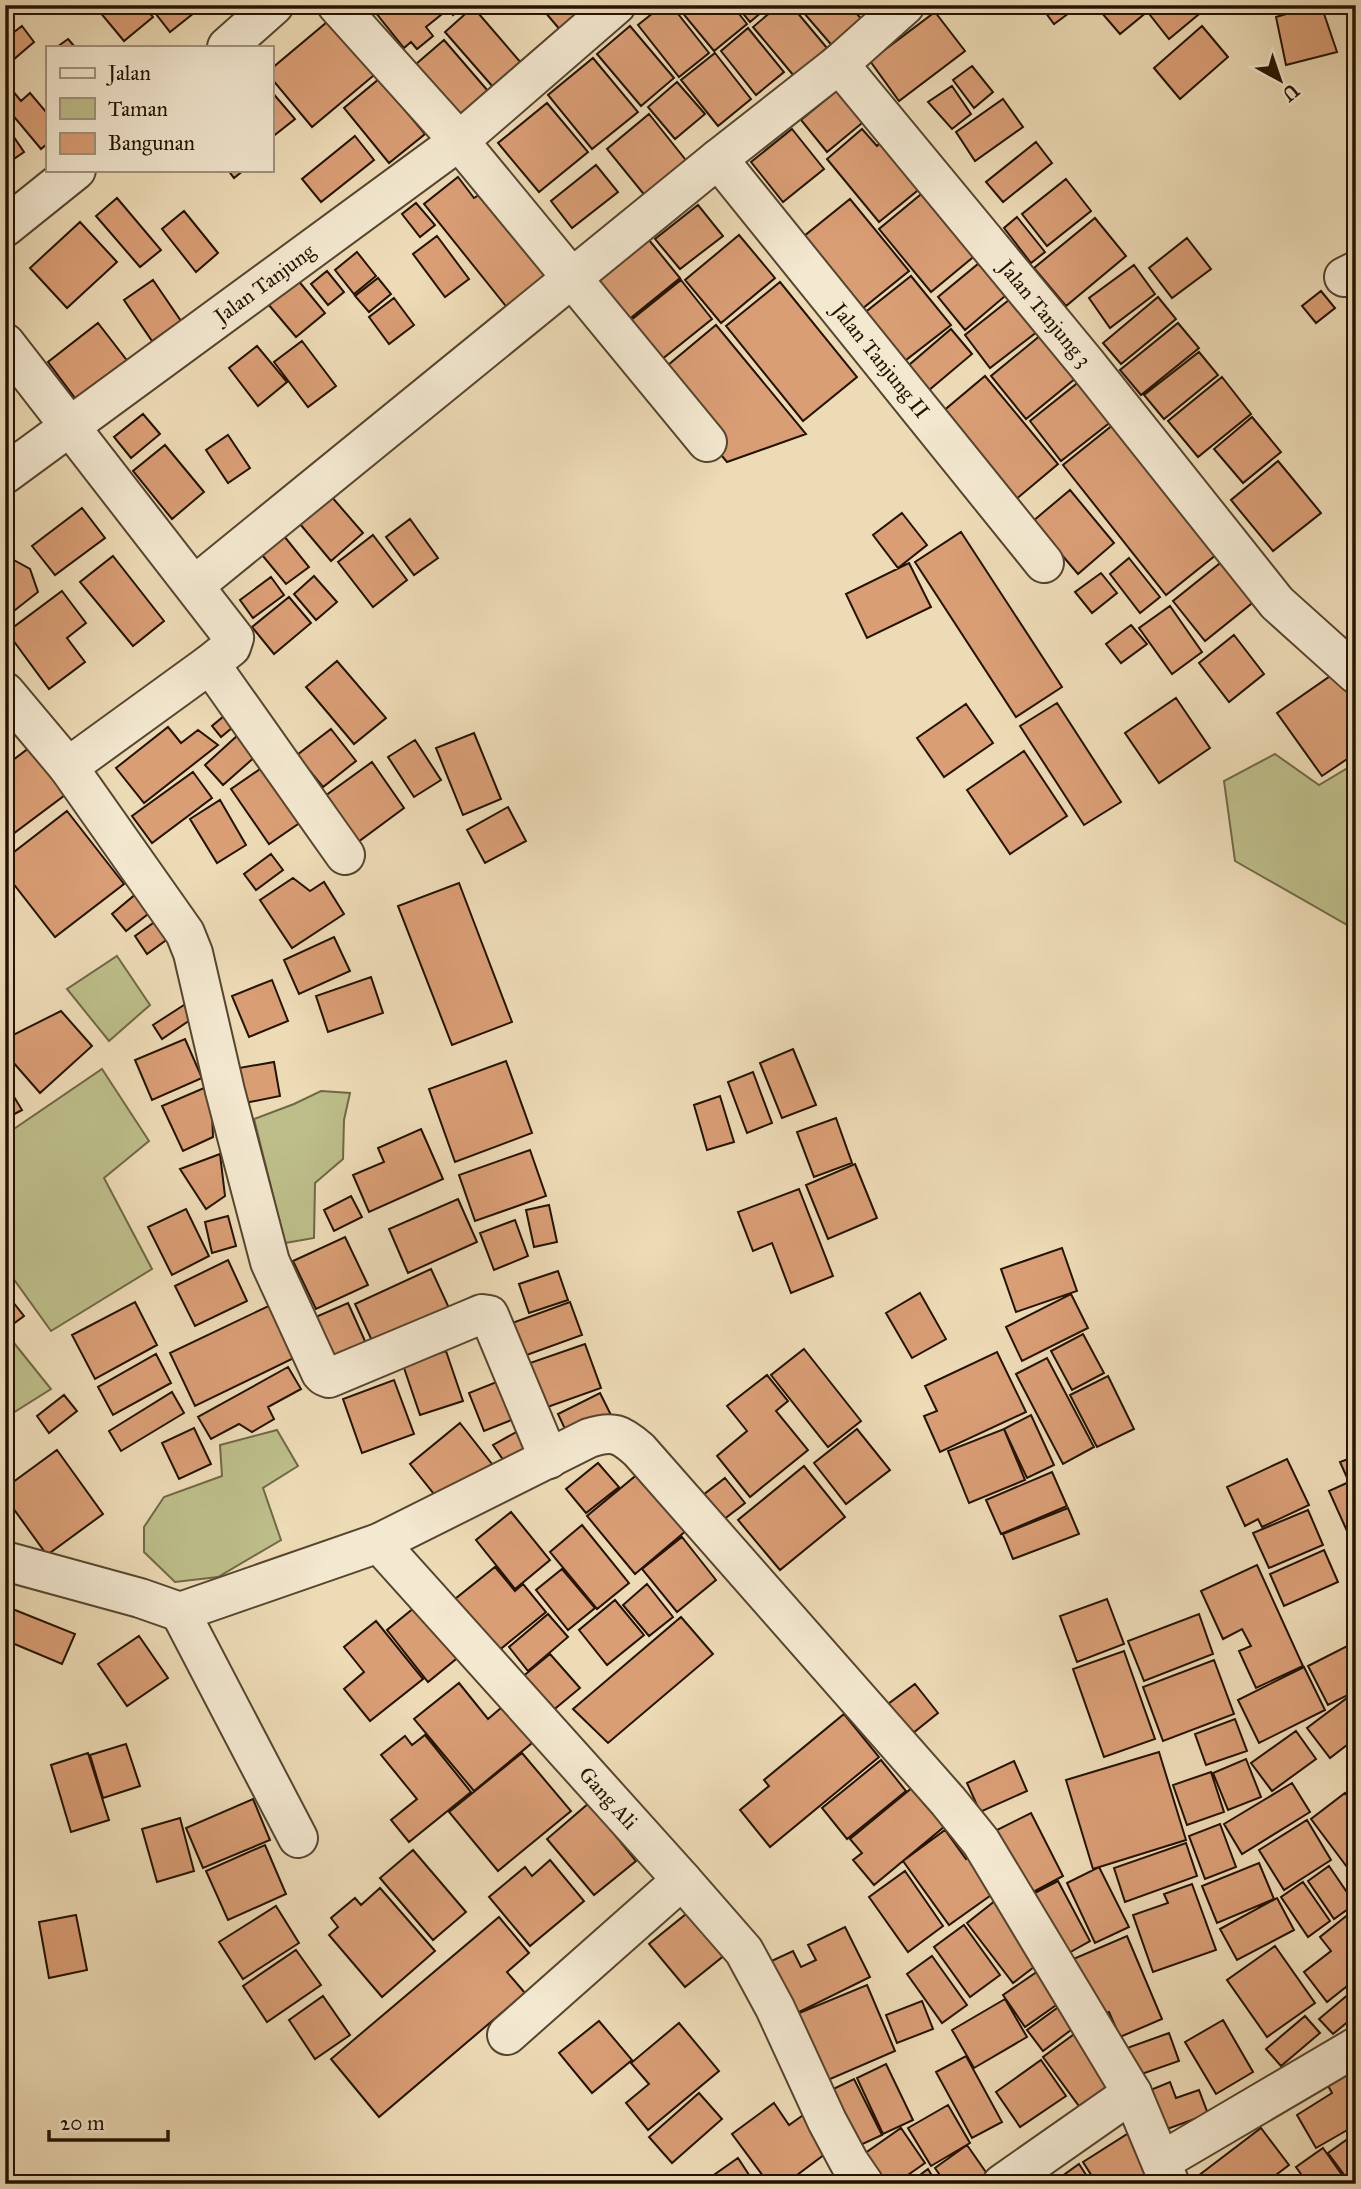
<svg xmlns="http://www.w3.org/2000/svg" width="1361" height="2189" font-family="'IM FELL Great Primer',serif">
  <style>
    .green { fill: #bdbe8a; stroke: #706846; stroke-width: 2 }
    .building { fill: #da9e75; stroke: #231301; stroke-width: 2 }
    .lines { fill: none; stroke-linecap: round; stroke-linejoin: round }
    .minor-casing { stroke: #56452e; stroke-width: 42 }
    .minor { stroke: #f3e8d0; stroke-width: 38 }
    .labels { text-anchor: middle; stroke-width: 6; stroke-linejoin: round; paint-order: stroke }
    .street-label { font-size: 21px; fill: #231301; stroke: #f3e8d0 }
  </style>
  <rect width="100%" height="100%" fill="#eddbb6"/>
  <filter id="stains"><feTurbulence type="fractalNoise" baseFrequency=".00286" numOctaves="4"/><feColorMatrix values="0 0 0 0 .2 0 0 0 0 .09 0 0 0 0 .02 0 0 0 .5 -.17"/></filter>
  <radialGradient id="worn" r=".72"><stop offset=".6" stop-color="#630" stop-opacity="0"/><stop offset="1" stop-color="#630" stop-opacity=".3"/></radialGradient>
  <path class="green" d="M1275,754L1319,785L1356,763V930L1235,861L1224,781Z
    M117,956L150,1005L109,1041L67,989Z
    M102,1069L149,1141L104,1178L152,1269L51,1331L5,1267V1135Z
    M321,1091L350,1093L344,1120L343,1159L315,1183L314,1238L285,1243L254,1119L294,1104Z
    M14,1343L51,1389L5,1418V1350Z
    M277,1430L298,1466L263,1488L281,1540L218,1577L175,1582L144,1552V1527L164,1497L222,1476L220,1445Z"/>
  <path class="building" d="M5,5H21L5,19Z
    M94,5H143L153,17L124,41Z
    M149,5H204L170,32Z
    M375,5H443L447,10L426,27L433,36L417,49L411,42L404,48L372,8Z
    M445,5H465L453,15Z
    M539,5H590L567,38Z
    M663,5H671L709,53L679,77L638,25Z
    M676,5H732L747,24L714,51Z
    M736,5H770L750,22Z
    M779,5H791L827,48L794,76L753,27Z
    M797,5H849L865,23L835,49Z
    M858,5H893L872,22Z
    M1040,5H1073L1076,8L1054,24Z
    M1095,5H1143L1148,11L1120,34Z
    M1162,5H1210L1169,39L1150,15Z
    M1317,5H1321L1337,52L1286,65L1276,17Z
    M473,7L528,71L500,95L445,32Z
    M935,12L965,51L899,101L870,61Z
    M333,17L379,71L312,127L271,78V69Z
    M22,26L34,42L13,60L5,50V39Z
    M630,26L674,78L641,106L597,54Z
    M1202,26L1228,57L1180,99L1154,68Z
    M748,28L784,72L756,95L721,51Z
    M68,39L75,47H57Z
    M444,40L494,98L458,129L409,70Z
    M715,53L751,99L718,126L681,80Z
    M593,58L638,112L592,149L548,95Z
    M972,66L993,92L974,108L953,80Z
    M379,79L425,134L389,163L344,108Z
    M677,82L705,114L675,139L648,107Z
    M846,83L873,114L827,152L801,120Z
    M7,84L21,101L30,93L47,113V144L41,149L5,106Z
    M952,86L971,114L952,129L928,102Z
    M271,91L295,119L271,138Z
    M1003,99L1023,127L975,161L956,132Z
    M547,103L588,152L539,192L498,143Z
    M649,114L693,169L651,203L607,149Z
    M5,129L9,130L24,152L5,165Z
    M792,129L824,169L783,202L751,162Z
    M862,129L877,146L889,135L928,182L879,222L827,159Z
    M355,136L374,160L321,202L302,179Z
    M1036,142L1052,163L1003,202L986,182Z
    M596,165L618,192L572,228L551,201Z
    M228,170H244L234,178Z
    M458,177L474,198L482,193L553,283L513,315L424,204Z
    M1066,179L1091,211L1047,246L1022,214Z
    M931,186L983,249L931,292L879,229Z
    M117,198L161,250L140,267L96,216Z
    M850,199L909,271L852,317L793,245Z
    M416,203L435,225L420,237L402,214Z
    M698,205L723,236L680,269L655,239Z
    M184,211L218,253L196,272L162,229Z
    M1017,217L1045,252L1031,263L1004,228Z
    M1095,218L1126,256L1066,306L1034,268Z
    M80,222L117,262L67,308L30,268Z
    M739,235L775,278L721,323L685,280Z
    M437,236L469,279L445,297L413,254Z
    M1187,238L1211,269L1172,298L1149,268Z
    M649,240L680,278L622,325L591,287Z
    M357,252L376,276L354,294L335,270Z
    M984,259L1011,291L965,330L938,297Z
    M1134,265L1155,294L1110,328L1089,298Z
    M327,271L344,292L328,305L311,284Z
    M911,276L951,325L897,367L858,318Z
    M378,278L391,294L369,312L355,296Z
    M297,279L325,313L296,337L268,304Z
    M153,280L181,321L152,341L124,300Z
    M681,280L712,319L656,364L625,325Z
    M780,282L857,377L803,421L726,326Z
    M1321,291L1335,308L1316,323L1302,306Z
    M1019,292L1046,325L990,368L965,335Z
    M1158,297L1176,319L1121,364L1103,343Z
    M394,298L414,325L389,344L369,317Z
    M98,323L129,363L78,402L48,362Z
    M1178,323L1199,348L1141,395L1120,370Z
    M716,325L806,434L727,462L655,376Z
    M951,329L972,354L922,396L902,371Z
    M1047,330L1082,373L1026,419L991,376Z
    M302,341L336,386L308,407L274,362Z
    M257,346L287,382L258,406L229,368Z
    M1199,352L1218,375L1164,419L1144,395Z
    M985,376L1058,464L1008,506L935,418Z
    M1085,377L1117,417L1061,461L1030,421Z
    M1222,377L1251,414L1198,457L1168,421Z
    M143,414L160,434L131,458L114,437Z
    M1252,417L1281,452L1243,483L1214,449Z
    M1119,420L1222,550L1166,595L1063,465Z
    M228,435L250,468L228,483L206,450Z
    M165,445L204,492L172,519L133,471Z
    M1278,461L1321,513L1273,551L1231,500Z
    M1070,490L1114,543L1078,574L1033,521Z
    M331,496L363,533L331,561L300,524Z
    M82,508L105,538L55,575L32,546Z
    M902,513L927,545L898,568L873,535Z
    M410,519L438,558L414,575L386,537Z
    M280,531L309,567L286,584L258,550Z
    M961,532L1062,687L1016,717L915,562Z
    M373,535L407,580L373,607L338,562Z
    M113,556L164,621L133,646L80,582Z
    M1129,558L1160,597L1140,613L1110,574Z
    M12,559L30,569L38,592L5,618V565Z
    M1224,560L1256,600L1205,641L1173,601Z
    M909,563L931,607L867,638L846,594Z
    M1101,573L1117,593L1092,613L1075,592Z
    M314,576L337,602L316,620L294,594Z
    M271,577L284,595L253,618L240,600Z
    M62,591L86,623L67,638L85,662L49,689L7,632Z
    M289,597L311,623L274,654L252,627Z
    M1170,606L1202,652L1172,674L1139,628Z
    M1131,625L1147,644L1121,663L1106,644Z
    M1234,635L1264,674L1229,702L1199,663Z
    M337,661L386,718L354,744L306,687Z
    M1339,670L1356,694V753L1322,776L1277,713Z
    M1176,698L1210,748L1159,783L1125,733Z
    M1057,703L1121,802L1084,825L1020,726Z
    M966,704L993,743L944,777L917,738Z
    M224,716L233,727L221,737L212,726Z
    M168,727L181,743L198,730L218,745L144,803L116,768Z
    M331,729L356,761L323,787L297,755Z
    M474,733L501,799L463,815L436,748Z
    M238,735L257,755L223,785L205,765Z
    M415,740L441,780L414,797L388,757Z
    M29,748L65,795L5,840V766Z
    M1024,751L1067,816L1010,854L967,790Z
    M372,762L404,808L358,842L325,796Z
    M263,767L301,822L269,844L231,789Z
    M193,772L212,798L152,843L132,816Z
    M220,800L246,845L217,863L190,819Z
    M508,807L526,841L485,863L467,830Z
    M67,811L124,884L55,937L5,873V859Z
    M271,854L283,870L256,890L244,874Z
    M293,878L310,891L324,882L344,914L292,948L260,900Z
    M459,883L512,1022L452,1045L398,906Z
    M5,888L14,899L5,906Z
    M137,893L152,911L126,931L112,914Z
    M156,921L169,938L147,954L135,936Z
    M334,937L350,971L299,994L284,960Z
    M371,977L383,1013L328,1032L316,996Z
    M272,980L288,1021L249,1037L232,996Z
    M187,1003L196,1016L162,1039L153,1025Z
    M61,1011L92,1046L40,1093L5,1053V1039Z
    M185,1039L202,1078L152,1100L135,1060Z
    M793,1049L816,1105L782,1118L760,1063Z
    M506,1061L532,1133L455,1162L429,1089Z
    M274,1062L280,1096L245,1103L239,1068Z
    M753,1072L772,1123L747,1133L728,1082Z
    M5,1082L22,1110L5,1119Z
    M211,1085L213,1137L183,1151L162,1106Z
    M720,1096L734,1142L707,1150L694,1105Z
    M836,1118L852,1163L814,1177L797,1132Z
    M421,1129L443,1179L369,1212L353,1175L384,1162L378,1148Z
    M530,1150L546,1196L475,1221L459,1175Z
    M220,1154L225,1196L206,1209L180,1169Z
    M855,1164L877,1218L828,1239L806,1185Z
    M799,1189L833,1276L791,1293L772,1243L753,1251L738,1212Z
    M351,1196L362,1217L334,1231L324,1210Z
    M458,1199L477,1242L408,1273L389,1229Z
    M549,1205L557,1242L534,1247L526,1210Z
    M186,1209L209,1256L172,1275L148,1227Z
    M228,1216L236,1246L212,1253L205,1222Z
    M515,1220L528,1256L494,1270L480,1233Z
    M345,1237L368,1285L316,1309L293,1261Z
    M1062,1248L1077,1291L1016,1312L1001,1269Z
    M228,1260L247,1301L195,1326L175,1286Z
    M431,1269L449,1308L373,1343L355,1304Z
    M558,1271L568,1300L529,1313L519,1284Z
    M5,1292L24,1316L5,1330Z
    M920,1293L946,1339L912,1358L886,1313Z
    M1071,1294L1088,1328L1022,1361L1006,1327Z
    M135,1302L157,1345L95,1379L72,1335Z
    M277,1302L302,1354L195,1406L170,1353Z
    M570,1302L582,1335L524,1356L512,1323Z
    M348,1303L369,1350L332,1366L311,1319Z
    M1083,1334L1104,1373L1072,1390L1051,1351Z
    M585,1344L601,1388L542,1409L527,1364Z
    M804,1349L861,1421L828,1447L771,1375Z
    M446,1351L463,1401L420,1415L403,1365Z
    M997,1352L1026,1412L940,1452L924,1416L937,1411L925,1386Z
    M156,1354L171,1383L113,1415L98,1387Z
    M1047,1358L1094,1447L1063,1464L1016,1374Z
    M288,1367L301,1389L268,1407L274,1419L252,1432L239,1424L211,1439L198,1417Z
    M767,1375L788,1401L776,1411L808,1450L750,1497L717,1456L747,1431L727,1406Z
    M1108,1376L1134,1429L1097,1447L1070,1395Z
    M509,1377L524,1415L484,1431L469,1393Z
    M394,1380L414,1434L362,1453L343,1399Z
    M172,1392L184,1413L121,1451L109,1431Z
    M600,1393L614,1421L571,1442L558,1414Z
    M64,1395L77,1411L49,1433L37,1416Z
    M1031,1415L1054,1465L1027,1478L1004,1429Z
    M460,1423L492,1464L442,1504L410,1464Z
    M527,1426L539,1448L506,1464L493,1445Z
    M194,1428L211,1464L179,1479L162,1443Z
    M857,1429L890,1470L846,1504L814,1463Z
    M1004,1429L1025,1480L969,1503L948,1451Z
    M57,1450L103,1514L47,1555L5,1497V1488Z
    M1356,1456V1527L1347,1531L1329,1491L1349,1482L1340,1462Z
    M1287,1459L1309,1505L1262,1527L1258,1519L1245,1526L1227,1487Z
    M598,1463L619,1487L586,1513L566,1489Z
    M804,1466L845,1517L780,1570L738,1520Z
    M1052,1472L1067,1506L1001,1534L986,1500Z
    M639,1473L687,1530L635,1574L587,1516Z
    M725,1478L745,1503L723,1520L703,1495Z
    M1068,1508L1079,1534L1013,1559L1003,1534Z
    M1308,1510L1323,1545L1269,1568L1253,1533Z
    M511,1512L550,1560L515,1589L476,1540Z
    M582,1525L629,1583L597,1609L550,1552Z
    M682,1537L716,1580L677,1612L642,1569Z
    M1324,1550L1338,1582L1284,1606L1270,1574Z
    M1257,1565L1303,1666L1256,1688L1239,1651L1251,1646L1242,1629L1223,1639L1201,1591Z
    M495,1567L515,1591L523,1584L546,1612L497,1652L455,1599Z
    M562,1569L595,1608L568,1630L536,1590Z
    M647,1584L673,1617L649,1636L623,1605Z
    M1107,1599L1124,1644L1077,1662L1060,1616Z
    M615,1600L644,1635L607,1665L579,1630Z
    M420,1603L461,1655L428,1682L387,1630Z
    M5,1606L75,1634L62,1664L5,1640Z
    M548,1614L568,1637L528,1671L509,1647Z
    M1199,1614L1213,1654L1144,1681L1128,1641Z
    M681,1617L713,1654L608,1743L573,1709Z
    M376,1621L423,1679L370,1721L344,1689L364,1672L344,1647Z
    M139,1636L168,1678L127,1706L98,1664Z
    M1355,1642L1356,1691L1328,1705L1308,1666Z
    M1124,1651L1155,1739L1104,1757L1073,1669Z
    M550,1654L580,1688L551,1712L521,1678Z
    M1214,1660L1234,1714L1163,1741L1143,1687Z
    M1304,1667L1325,1710L1259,1743L1238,1700Z
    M459,1683L488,1719L508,1702L538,1738L474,1791L414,1719Z
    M915,1684L938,1713L908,1737L884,1707Z
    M1347,1698L1356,1710V1738L1330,1758L1307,1728Z
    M844,1714L879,1757L770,1847L740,1810L769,1786L764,1780Z
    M1235,1719L1247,1751L1206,1765L1195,1734Z
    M1296,1731L1316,1759L1272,1791L1251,1763Z
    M425,1735L471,1792L409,1842L391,1820L417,1799L381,1755L405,1736L412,1745Z
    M126,1744L140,1786L103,1798L90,1755Z
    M1159,1752L1186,1840L1093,1869L1066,1780Z
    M88,1753L109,1820L71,1832L51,1765Z
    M522,1753L571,1811L498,1871L449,1812Z
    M1246,1759L1261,1797L1228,1810L1213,1773Z
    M881,1760L906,1791L847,1839L822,1808Z
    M1014,1761L1027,1791L980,1812L967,1783Z
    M1211,1772L1224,1812L1187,1825L1173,1785Z
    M1292,1783L1310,1812L1242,1854L1224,1824Z
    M913,1787L945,1826L874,1885L853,1860L862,1853L850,1839Z
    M1345,1793L1356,1807V1879L1311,1819Z
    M253,1799L270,1840L203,1868L186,1828Z
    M589,1803L636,1861L594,1895L547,1839Z
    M1031,1813L1063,1876L1022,1898L989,1834Z
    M180,1818L194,1871L157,1882L142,1829Z
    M1307,1820L1331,1860L1284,1890L1259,1850Z
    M1220,1824L1236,1867L1205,1879L1189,1836Z
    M945,1830L966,1859L975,1852L1001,1888L949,1925L903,1861Z
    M1186,1843L1197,1876L1125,1902L1114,1868Z
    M265,1845L286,1894L228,1920L206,1871Z
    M413,1850L466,1912L433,1940L380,1878Z
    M550,1860L584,1901L530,1946L489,1897L525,1867L532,1876Z
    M1259,1863L1274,1899L1217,1923L1202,1886Z
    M1329,1866L1355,1904L1334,1919L1308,1881Z
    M1099,1867L1129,1927L1095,1943L1067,1883Z
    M905,1871L943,1926L908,1952L869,1897Z
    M1058,1881L1090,1941L1058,1959L1025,1898Z
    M1303,1882L1330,1921L1308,1937L1281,1897Z
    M1192,1884L1216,1950L1153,1972L1133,1915L1168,1903L1164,1894Z
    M380,1888L435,1951L382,1997L329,1935L338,1927L331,1918L355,1898L361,1905Z
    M1005,1893L1047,1957L1013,1983L967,1923Z
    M1277,1898L1294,1930L1237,1960L1220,1929Z
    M276,1906L299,1943L243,1979L219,1942Z
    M1355,1909L1356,1979L1327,2002L1304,1972L1331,1951L1320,1937Z
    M691,1910L726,1954L685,1987L649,1944Z
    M76,1915L87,1970L49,1978L39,1922Z
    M499,1917L529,1953L507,1972L525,1993L379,2117L331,2059Z
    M964,1925L1000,1975L970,1997L934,1947Z
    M845,1927L870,1977L791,2016L765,1964L793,1951L801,1967L816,1960L808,1945Z
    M1127,1936L1162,2019L1120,2037L1109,2012L1096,2017L1071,1960Z
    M1275,1946L1315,2003L1267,2037L1227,1980Z
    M296,1950L321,1985L267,2022L243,1986Z
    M932,1956L967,2005L942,2023L907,1974Z
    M1047,1965L1069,1996L1025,2027L1003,1995Z
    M867,1985L895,2051L821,2083L792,2016Z
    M1356,1988V2015L1333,2034L1319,2019Z
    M323,1996L350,2035L315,2059L289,2020Z
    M1005,1999L1027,2037L974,2068L952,2030Z
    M922,2001L933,2029L897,2043L886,2015Z
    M1064,2003L1079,2024L1043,2051L1027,2030Z
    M1305,2016L1320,2033L1281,2066L1266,2049Z
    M1223,2020L1253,2072L1216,2094L1185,2042Z
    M599,2021L632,2060L592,2093L559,2053Z
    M679,2023L719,2071L648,2130L626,2103L649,2084L631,2063Z
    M1077,2032L1127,2087L1087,2117L1043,2057Z
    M1169,2033L1179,2061L1136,2076L1127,2048Z
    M966,2056L1002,2122L972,2138L936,2072Z
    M1041,2060L1066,2096L1020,2127L996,2092Z
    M886,2064L913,2120L883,2134L857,2078Z
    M1351,2067L1356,2075V2125L1316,2148L1297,2115L1332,2093L1326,2082Z
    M854,2079L882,2135L854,2148L827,2092Z
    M1170,2082L1176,2098L1199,2090L1208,2114L1162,2131L1148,2091Z
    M699,2093L722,2119L672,2163L649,2137Z
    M774,2103L789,2125L806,2113L833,2148L785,2184H769L732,2134Z
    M948,2105L970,2143L931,2166L908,2128Z
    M901,2128L925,2163L895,2184H880L861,2156Z
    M1261,2128L1289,2165L1264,2184H1192L1190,2182Z
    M1132,2131L1166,2184H1097L1083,2162Z
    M1356,2133V2184H1351L1328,2153Z
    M967,2145L990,2178L982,2184H946L935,2168Z
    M1323,2148L1342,2175L1329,2184H1308L1296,2167Z
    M738,2158L755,2184H701Z
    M1079,2164L1092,2184H1051Z
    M928,2169L937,2184H908Z"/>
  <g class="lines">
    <g class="minor-casing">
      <g id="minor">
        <path d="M337,5L459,141L707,442"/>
        <path d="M227,47L274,5"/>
        <path d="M839,64L905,5"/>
        <path id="s1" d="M718,159L1044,563"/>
        <path d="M5,227L76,170"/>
        <path d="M1344,277L1356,271"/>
        <path d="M5,343L234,638L231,647L210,664L68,767"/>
        <path id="s2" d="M5,474L459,141L616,5"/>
        <path id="s3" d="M195,585L718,159L839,64L1086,363L1277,603L1356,674"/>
        <path d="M210,664L345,855"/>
        <path d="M5,692L68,767L185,933L193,953L225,1091L270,1262L321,1373L324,1376L329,1378L470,1319L482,1314L489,1315L549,1459"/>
        <path id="s4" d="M379,1543L682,1880L507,2035"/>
        <path d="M5,1561L140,1598L180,1612L379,1543L589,1438C613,1430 621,1434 639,1450L948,1801L981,1842L1132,2093L1170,2184"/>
        <path d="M180,1612L298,1838"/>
        <path d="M682,1880L744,1951L775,2008L827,2121L849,2162L864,2184"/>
        <path d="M1162,2161L1356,2047"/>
        <path d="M1002,2184L1132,2093"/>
      </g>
    </g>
    <use href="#minor" class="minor"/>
  </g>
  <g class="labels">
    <g class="street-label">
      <text dy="7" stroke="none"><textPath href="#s2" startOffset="322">Jalan Tanjung</textPath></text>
      <text dy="7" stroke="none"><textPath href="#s3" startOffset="1152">Jalan Tanjung 3</textPath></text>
      <text dy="7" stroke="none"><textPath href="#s1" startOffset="259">Jalan Tanjung II</textPath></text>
      <text dy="7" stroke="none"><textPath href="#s4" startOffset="343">Gang Ali</textPath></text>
    </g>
  </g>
  <rect width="1361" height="2189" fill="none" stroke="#eddbb6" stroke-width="28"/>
  <rect x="7" y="7" width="1347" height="2175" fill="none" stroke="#231301" stroke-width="3.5"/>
  <rect x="14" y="14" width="1333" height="2161" fill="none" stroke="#231301" stroke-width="2"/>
  <rect x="46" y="46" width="228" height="126" fill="#f3e8d0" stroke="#a0937d" stroke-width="2"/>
  <rect x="60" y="68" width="35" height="10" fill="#f3e8d0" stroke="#a0937d" stroke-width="2"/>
  <text x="108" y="80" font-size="21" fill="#231301">Jalan</text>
  <rect x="60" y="98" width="35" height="21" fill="#bdbe8a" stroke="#a0937d" stroke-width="2"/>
  <text x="108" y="116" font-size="21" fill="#231301">Taman</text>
  <rect x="60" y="133" width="35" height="21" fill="#da9e75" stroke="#a0937d" stroke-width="2"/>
  <text x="108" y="150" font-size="21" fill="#231301">Bangunan</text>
  <g transform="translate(1280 80) rotate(140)" stroke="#f3e8d0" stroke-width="5" paint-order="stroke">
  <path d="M0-5L12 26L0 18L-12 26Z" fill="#231301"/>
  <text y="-10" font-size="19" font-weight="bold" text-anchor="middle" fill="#231301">U</text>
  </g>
  <path d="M49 2130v10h119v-10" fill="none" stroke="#231301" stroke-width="3.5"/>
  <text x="60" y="2130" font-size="21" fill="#231301" stroke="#f3e8d0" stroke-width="5" paint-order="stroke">20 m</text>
  <rect width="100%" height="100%" filter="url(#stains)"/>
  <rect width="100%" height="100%" fill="url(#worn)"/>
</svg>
